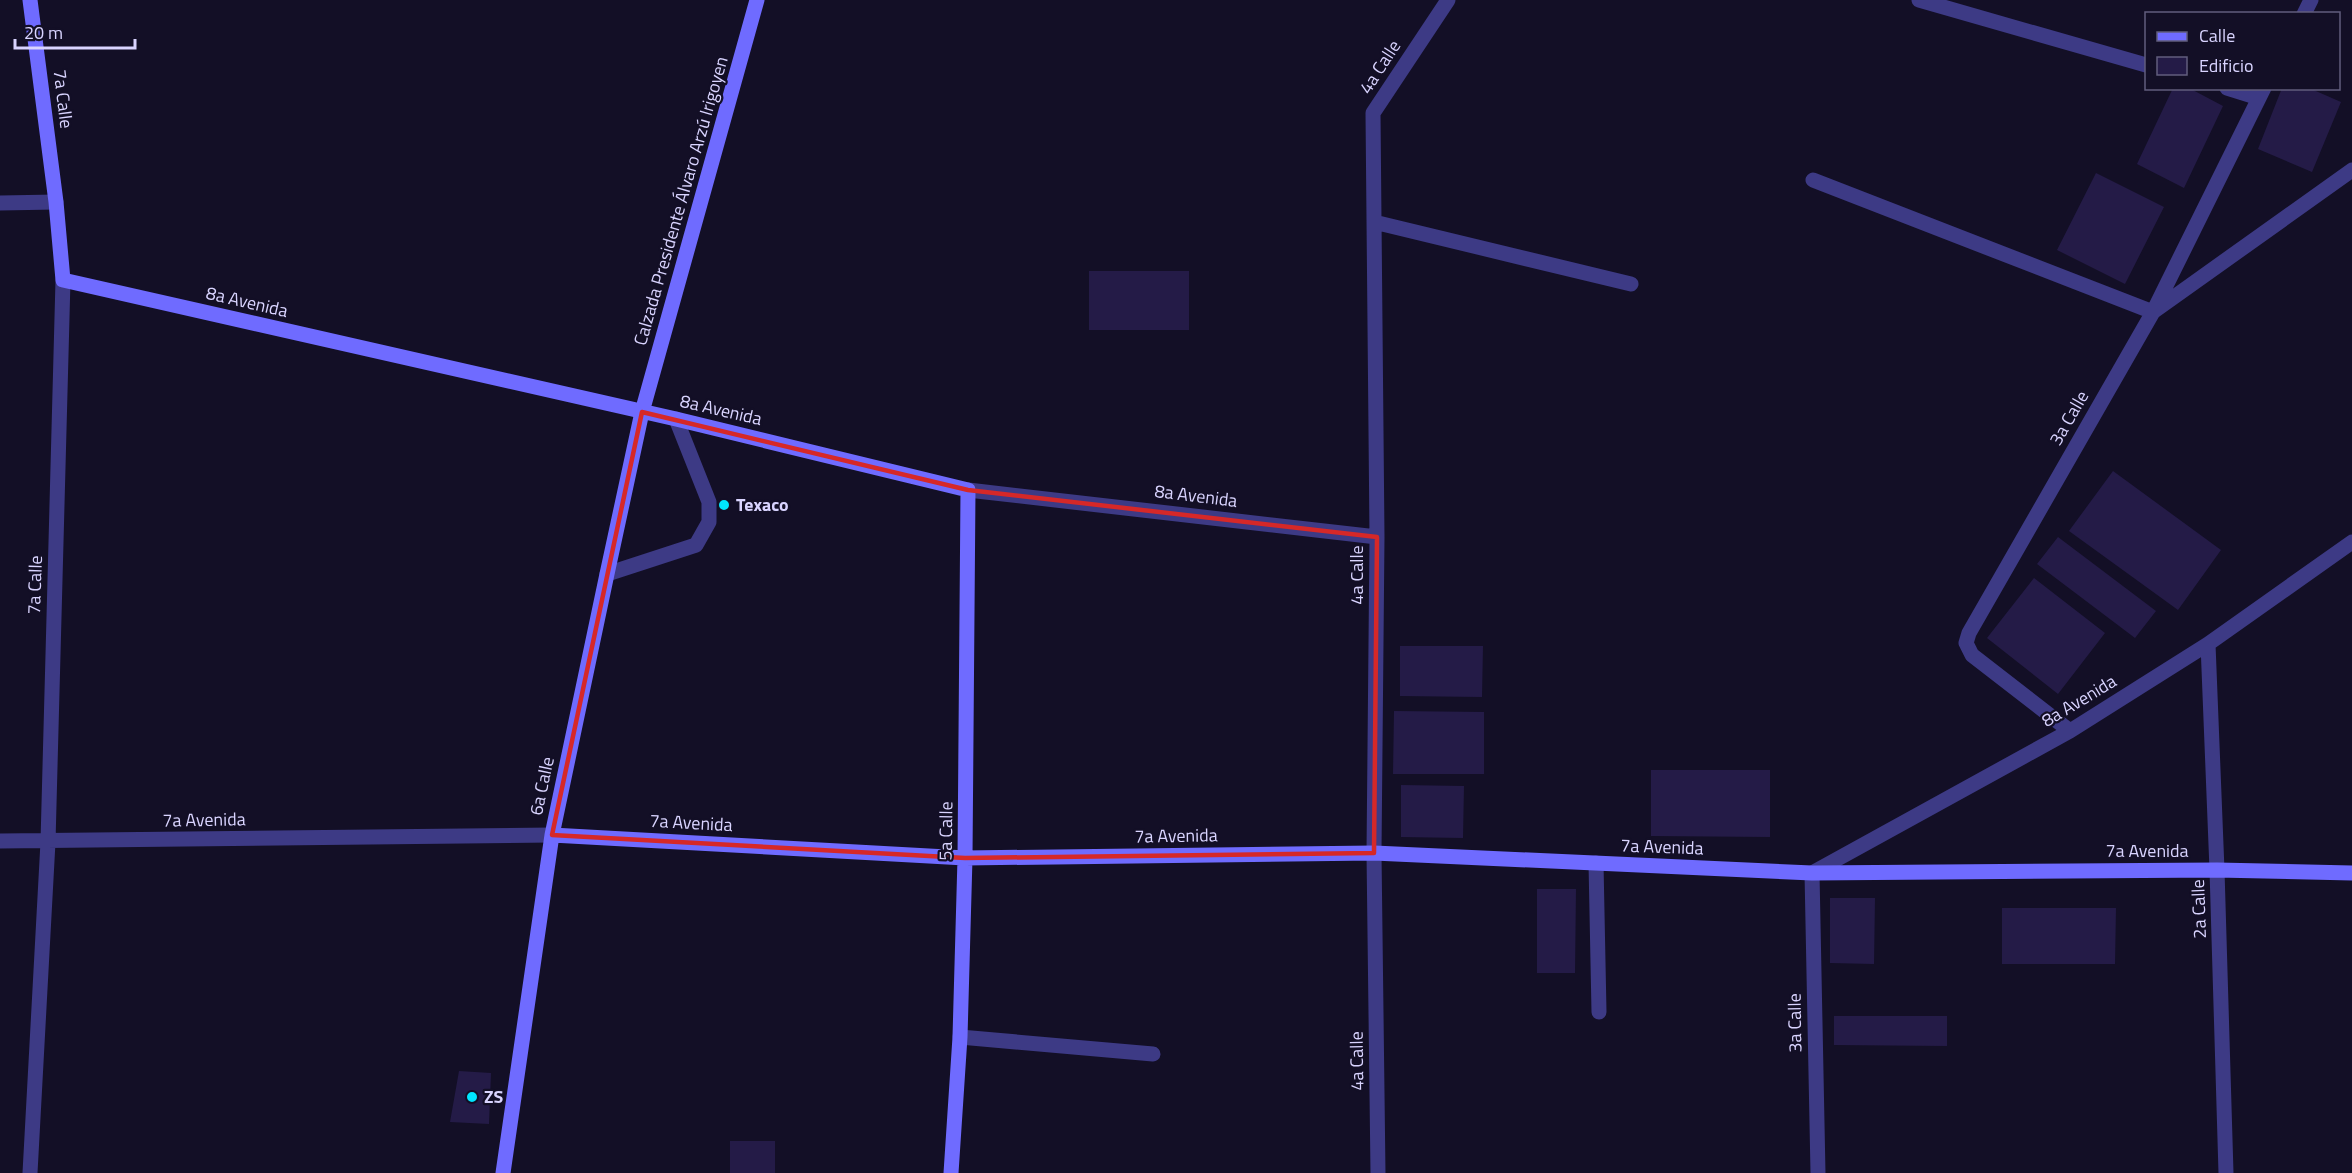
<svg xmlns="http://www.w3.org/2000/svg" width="2352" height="1173" font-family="'Titillium Web',sans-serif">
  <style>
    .building { fill: #241b47 }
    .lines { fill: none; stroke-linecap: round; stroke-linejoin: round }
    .lane { stroke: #3d3a85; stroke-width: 15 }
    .street { stroke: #3d3a85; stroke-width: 15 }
    .secondary { stroke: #6f6bff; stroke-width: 15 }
    .marked { fill: none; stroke: #d62828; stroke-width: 4.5; stroke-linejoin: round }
    .poi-dot { fill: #00e5ff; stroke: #130f26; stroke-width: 2 }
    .labels { text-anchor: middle; stroke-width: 4.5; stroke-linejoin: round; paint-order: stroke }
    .street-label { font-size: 18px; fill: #d9d4ff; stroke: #130f26 }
    .poi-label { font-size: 18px; font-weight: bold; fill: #d9d4ff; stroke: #130f26; text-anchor: start }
  </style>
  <rect width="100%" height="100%" fill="#130f26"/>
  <path class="building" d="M2173,88H2189L2223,106L2184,188L2137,164Z
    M2282,88H2309L2341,102L2312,172L2258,149Z
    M2096,173L2164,207L2125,284L2057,250Z
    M1089,271H1189V330H1089Z
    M2113,471L2221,550L2178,610L2069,531Z
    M2058,537L2156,611L2135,638L2037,564Z
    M2034,578L2105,633L2058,694L1987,638Z
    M1400,646H1483L1482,697L1400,696Z
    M1394,711L1484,712V774H1393Z
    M1651,770H1770V837L1651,836Z
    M1401,785L1464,786L1463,838L1401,837Z
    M1537,889H1576L1575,973H1537Z
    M1830,898H1875L1874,964L1830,963Z
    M2002,908H2116L2115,964H2002Z
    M1834,1016H1947V1046L1834,1045Z
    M459,1071L491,1073L489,1124L450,1122Z
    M730,1141H775V1173H730Z"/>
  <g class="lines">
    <path class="lane" d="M607,574L696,545L709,522V502L676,419
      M1596,863L1599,1012"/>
    <path class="street" d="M1919,0L2146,65
      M2304,14L2311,0
      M2227,88L2259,98
      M1813,180L2153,312L2352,170
      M0,203L56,202
      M1374,222L1631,284
      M968,490L1377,537
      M2208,644L2217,870L2226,1173
      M2070,731L1972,655L1966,643L1969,633L2153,312L2264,88
      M0,841L552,835
      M960,1037L1153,1054
      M30,1173L48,842L63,280
      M1378,1173L1374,853L1377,537L1373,113L1448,0
      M1818,1173L1812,873L2070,731L2208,644L2352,542"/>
    <path class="secondary" d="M30,0L56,202L63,280L676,419L968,490L965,858L960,1037L951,1173
      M552,835L965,858L1374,853L1812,873L2217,870L2352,873
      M503,1173L552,835L607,574L642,412L757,0"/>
  </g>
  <path class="marked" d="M642,412L968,490L1377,537L1374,853L965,858L552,835Z"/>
  <g class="poi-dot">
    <circle cx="724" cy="505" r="6"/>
    <circle cx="472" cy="1097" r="6"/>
  </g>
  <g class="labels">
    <g class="street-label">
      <text transform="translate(1380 67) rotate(-57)" y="6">4a Calle</text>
      <text transform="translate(63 99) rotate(83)" y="6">7a Calle</text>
      <text transform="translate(681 201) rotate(-74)" y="6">Calzada Presidente Álvaro Arzú Irigoyen</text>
      <text transform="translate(247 302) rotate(13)" y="6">8a Avenida</text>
      <text transform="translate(721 410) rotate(13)" y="6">8a Avenida</text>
      <text transform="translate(2069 418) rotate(-60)" y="6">3a Calle</text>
      <text transform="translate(1196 496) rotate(7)" y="6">8a Avenida</text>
      <text transform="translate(1357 575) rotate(-90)" y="6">4a Calle</text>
      <text transform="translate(35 585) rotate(-88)" y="6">7a Calle</text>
      <text transform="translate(2079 701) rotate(-31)" y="6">8a Avenida</text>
      <text transform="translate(542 786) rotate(-78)" y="6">6a Calle</text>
      <text transform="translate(204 820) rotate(-1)" y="6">7a Avenida</text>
      <text transform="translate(691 823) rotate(3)" y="6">7a Avenida</text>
      <text transform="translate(946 831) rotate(-89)" y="6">5a Calle</text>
      <text transform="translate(1176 836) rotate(-1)" y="6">7a Avenida</text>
      <text transform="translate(1662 847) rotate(2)" y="6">7a Avenida</text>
      <text x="2147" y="857">7a Avenida</text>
      <text transform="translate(2199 909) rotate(-92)" y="6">2a Calle</text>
      <text transform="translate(1795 1023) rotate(-91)" y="6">3a Calle</text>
      <text transform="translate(1357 1061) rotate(-91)" y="6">4a Calle</text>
    </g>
    <g class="poi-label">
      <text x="736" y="511">Texaco</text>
      <text x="484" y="1103">ZS</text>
    </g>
  </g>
  <rect x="2145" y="12" width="195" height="78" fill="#130f26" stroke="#625e7d" stroke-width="1.5"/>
  <rect x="2157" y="32" width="30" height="9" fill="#6f6bff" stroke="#625e7d" stroke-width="1.5"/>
  <text x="2199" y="42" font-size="18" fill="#d9d4ff">Calle</text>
  <rect x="2157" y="57" width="30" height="18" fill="#241b47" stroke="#625e7d" stroke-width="1.5"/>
  <text x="2199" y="72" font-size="18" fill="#d9d4ff">Edificio</text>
  <path d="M15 39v9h120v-9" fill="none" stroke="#d9d4ff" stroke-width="3"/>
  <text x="24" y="39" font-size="18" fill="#d9d4ff" stroke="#130f26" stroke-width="4.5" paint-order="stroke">20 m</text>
</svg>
